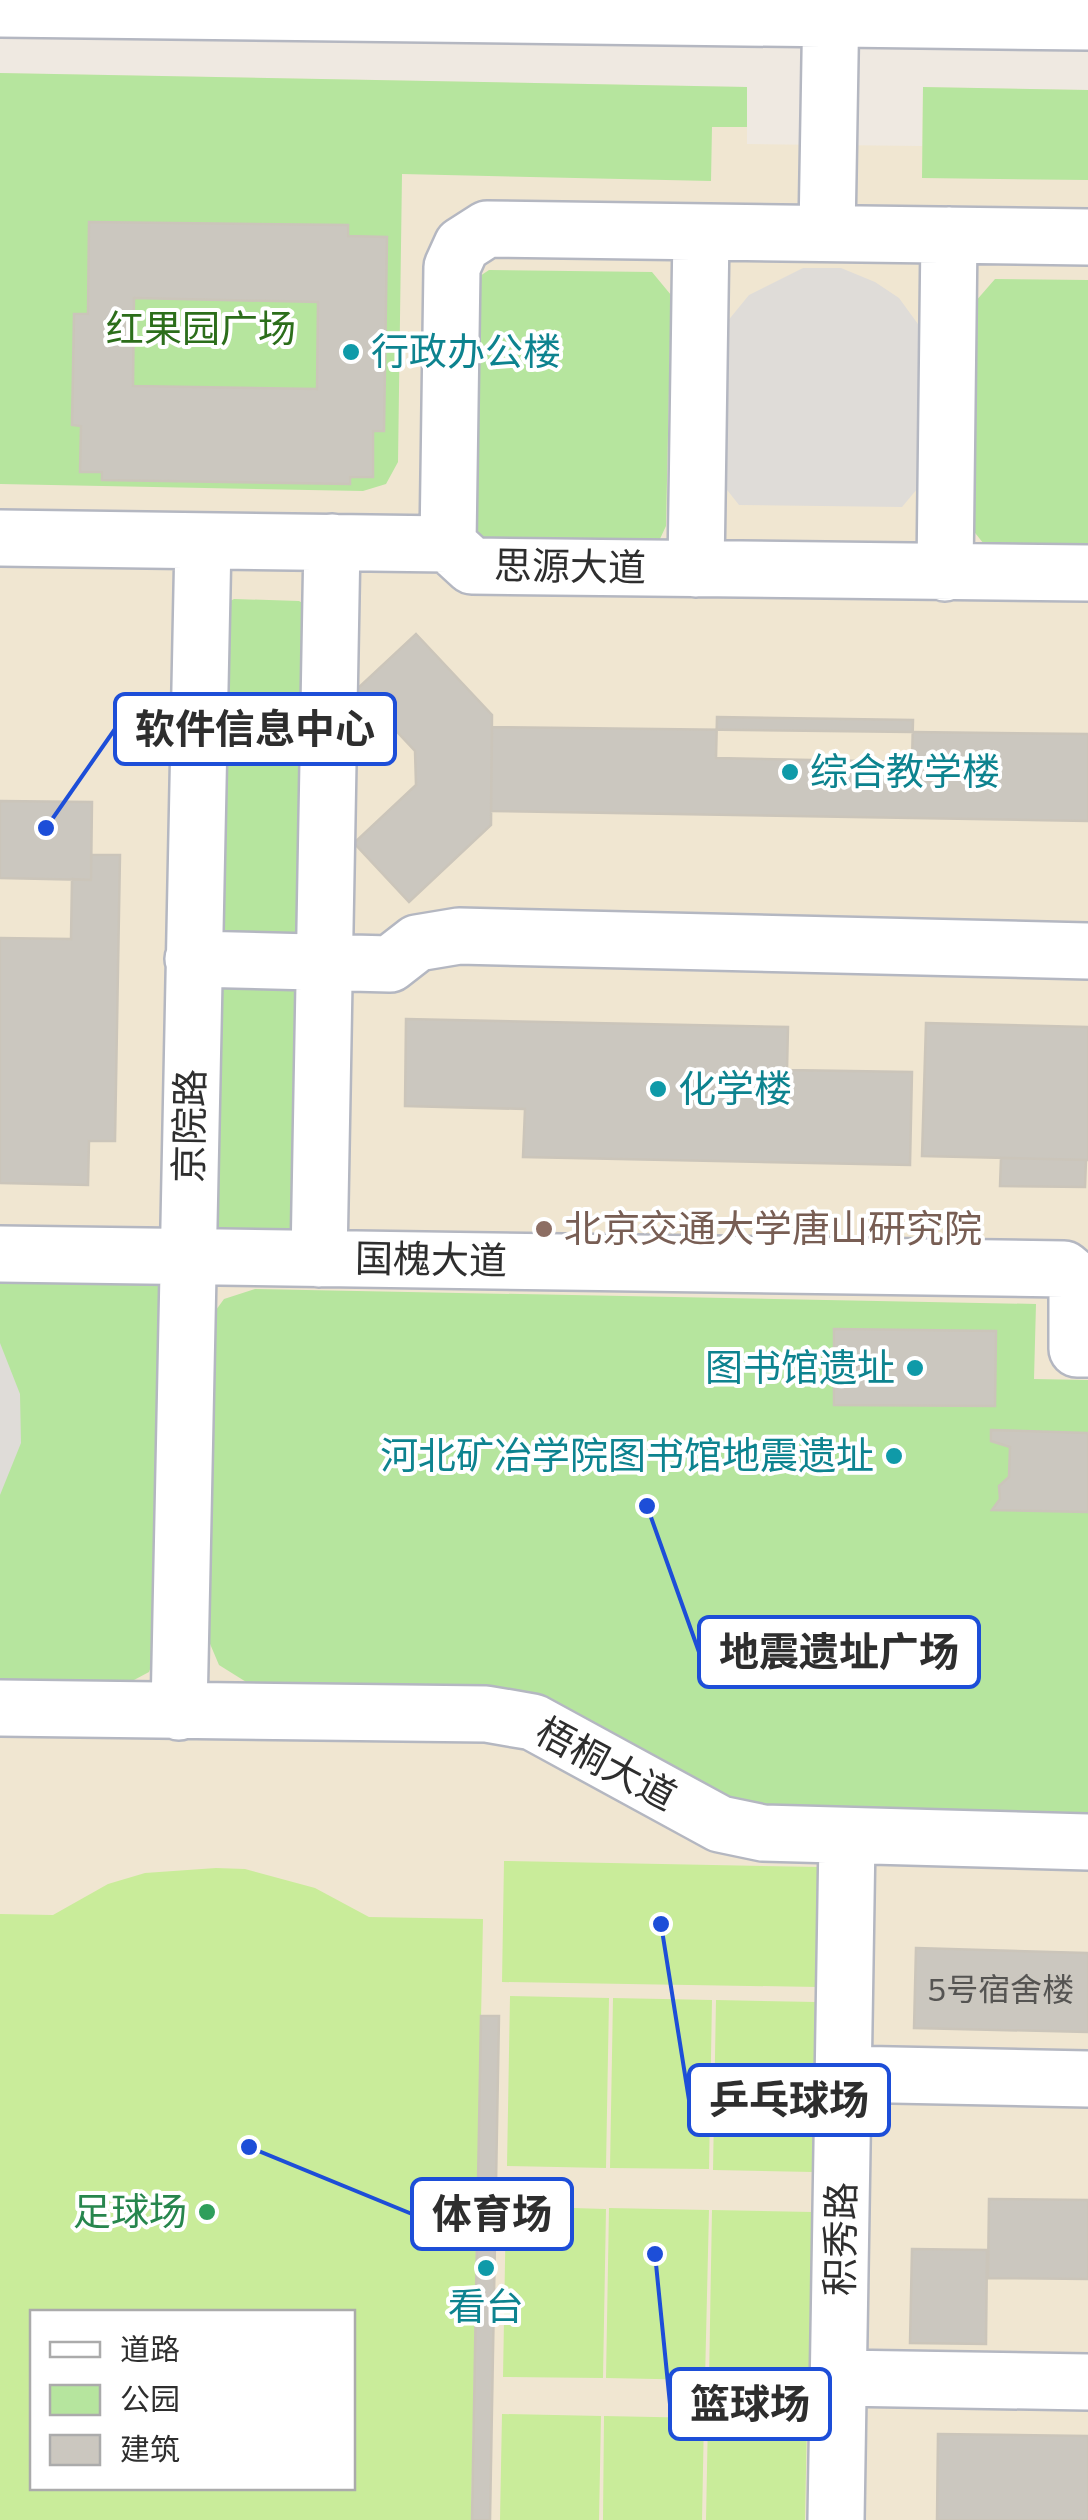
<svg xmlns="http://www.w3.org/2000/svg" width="1088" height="2520" font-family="Commissioner,'Noto Sans SC',sans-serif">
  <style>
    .education { fill: #f0e6d1; fill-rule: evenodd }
    .green { fill: #b6e59e }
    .pitch { fill: #c9ec9a; fill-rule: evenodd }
    .plaza { fill: #dfdcd8 }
    .building { fill: #cbc7bf; stroke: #cbc5ba; stroke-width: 2.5; fill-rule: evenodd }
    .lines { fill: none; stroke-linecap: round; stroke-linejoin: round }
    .minor-casing { stroke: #b4b7c1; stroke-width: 60 }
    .minor { stroke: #fff; stroke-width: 55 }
    .culture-dot { fill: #0f9aa8; stroke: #fff; stroke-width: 4 }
    .education-dot { fill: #8d6e63; stroke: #fff; stroke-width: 4 }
    .leisure-dot { fill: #2e9e5b; stroke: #fff; stroke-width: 4 }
    .labels { text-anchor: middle; stroke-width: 8; stroke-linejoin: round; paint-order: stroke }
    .number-label { font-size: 32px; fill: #555452 }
    .park-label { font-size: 38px; fill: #2c6e1b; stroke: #fff }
    .culture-label { font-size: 38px; fill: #0d838f; stroke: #fff; text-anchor: start }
    .street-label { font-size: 38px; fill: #2e2e2e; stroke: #fff }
    .education-label { font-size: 38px; fill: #785e54; stroke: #fff; text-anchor: start }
    .leisure-label { font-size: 38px; fill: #27864d; stroke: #fff; text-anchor: end }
    .leader { fill: none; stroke: #1d4ed8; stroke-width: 4 }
    .callout-dot { fill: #1d4ed8; stroke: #fff; stroke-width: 4 }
    .callout { fill: #fff; stroke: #1d4ed8; stroke-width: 4 }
    .callout-label { font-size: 40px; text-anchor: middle; font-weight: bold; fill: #2e2e2e }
  </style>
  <rect width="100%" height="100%" fill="#efe9e1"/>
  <path class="education" d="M0,73L747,87V144L922,146L923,87L1088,90V2520H0ZM32,2312H352V2488H32Z"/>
  <path class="green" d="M0,73L747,87V127H712L711,181L402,174L398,462L386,484L363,491L0,484Z
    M923,87L1088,90V180L922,178Z
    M489,270L652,272L671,295L666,526L659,541L484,548L472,537L477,278Z
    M995,279L1088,280V554L991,553L972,529L975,302Z
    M234,599L299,601L308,606L301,940L218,938L226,603Z
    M230,984L304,990L299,1233L216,1232L215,995Z
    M0,1277L160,1279L155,1656L149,1672L134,1680L0,1681Z
    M255,1289L1036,1304L1034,1379L1088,1380V1823L743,1810L546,1704L251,1685L219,1665L205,1632L208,1321L224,1299Z"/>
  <path class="pitch" d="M504,1861L820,1867L818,1987L502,1982Z
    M216,1868L245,1869L315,1888L369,1917L483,1919L471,2520H0V1914L53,1915L108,1884L145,1873ZM32,2312H352V2488H32Z
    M510,1996L609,1998L606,2168L507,2166Z
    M613,1998L712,2000L709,2169L610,2168Z
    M716,2000L816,2002L813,2172L713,2170Z
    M506,2206L606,2209L603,2378L503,2377Z
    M609,2208L709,2210L705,2380L606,2378Z
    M712,2210L812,2212L809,2382L709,2380Z
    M502,2414L601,2416L599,2520H500Z
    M604,2416L704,2418L702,2520H603Z
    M708,2418L807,2420L805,2520H706Z"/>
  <path class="plaza" d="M803,268H841L875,282L899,298L923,331L922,483L902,507L739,505L720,481L722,328L749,295Z
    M0,1343L20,1394L21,1443L0,1495Z"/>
  <path class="building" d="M89,222L348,225V236L387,237L384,431H373V477H350V484L102,480V472H80L81,426L72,425L74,314H88ZM134,298L318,302L317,389L133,386Z
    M416,634L492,715L491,825L409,902L354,843L416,785L415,751L357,689Z
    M717,717L913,720L912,762L716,758Z
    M492,727L1088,734V821L491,811Z
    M0,801L92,802L91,880L0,878Z
    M91,855H120L115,1141H89L88,1185L0,1183V938L71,939L72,879L91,880Z
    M406,1019L788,1027L787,1070L912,1072L910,1165L523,1157L525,1109L405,1106Z
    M926,1023L1088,1027V1160L922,1156Z
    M1001,1158L1086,1160L1085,1187L1000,1186Z
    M834,1329L996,1331L995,1406L834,1405Z
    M991,1430L1088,1433V1512L992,1510L1000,1499L999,1486L1009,1477L1010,1447L991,1441Z
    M916,1948L1088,1953V2032L914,2028Z
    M481,2016H499L490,2520H472Z
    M989,2199L1088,2200V2279L988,2278Z
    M912,2249L987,2250L986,2344L910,2343Z
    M938,2434L1088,2436V2520H937Z"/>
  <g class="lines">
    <g class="minor-casing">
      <path id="minor" d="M0,9L1088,22
        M827,233L831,0
        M0,538L448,544L472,566L1088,573
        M448,544L452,267L462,245L487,229L1088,237
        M696,569L701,232
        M945,573L949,235
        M193,959L390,964L417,943L459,936L1088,951
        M0,1254L1064,1269L1077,1280V1349H1088
        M319,1259L332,542
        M0,1708L486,1714L533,1722L720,1824L763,1833L1088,1842
        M179,1712L203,541
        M843,2074L1088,2079
        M839,2378L1088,2382
        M836,2520L847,1838"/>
    </g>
    <use href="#minor" class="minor"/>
  </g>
  <g class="culture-dot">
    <circle cx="351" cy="352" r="10"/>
    <circle cx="790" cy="772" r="10"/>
    <circle cx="658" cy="1089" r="10"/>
    <circle cx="915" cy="1368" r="10"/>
    <circle cx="894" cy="1456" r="10"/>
    <circle cx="486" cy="2268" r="10"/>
  </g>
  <circle class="education-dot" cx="544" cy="1229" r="10"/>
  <circle class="leisure-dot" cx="207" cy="2212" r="10"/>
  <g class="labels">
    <g class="number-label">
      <text x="1001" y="2001">5号宿舍楼</text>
    </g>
    <g class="park-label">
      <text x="201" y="342">红果园广场</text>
    </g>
    <g class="culture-label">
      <text x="371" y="365">行政办公楼</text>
      <text x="810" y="785">综合教学楼</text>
      <text x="678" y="1102">化学楼</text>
      <text x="895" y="1381" text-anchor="end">图书馆遗址</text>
      <text x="874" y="1469" text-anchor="end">河北矿冶学院图书馆地震遗址</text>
      <text x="486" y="2320" text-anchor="middle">看台</text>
    </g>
    <g class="street-label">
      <text transform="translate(570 567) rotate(1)" y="13">思源大道</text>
      <text transform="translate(190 1126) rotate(-89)" y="13">京院路</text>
      <text transform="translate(431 1260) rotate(1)" y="13">国槐大道</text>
      <text transform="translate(606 1764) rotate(28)" y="13">梧桐大道</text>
      <text transform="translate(841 2239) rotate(-89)" y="13">积秀路</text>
    </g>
    <g class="education-label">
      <text x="564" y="1242">北京交通大学唐山研究院</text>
    </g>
    <g class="leisure-label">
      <text x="187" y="2225">足球场</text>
    </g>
  </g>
  <path class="leader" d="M46 828L115 729M647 1506L699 1652M661 1924L689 2100M249 2147L412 2214M655 2254L670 2404"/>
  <g class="callout-dot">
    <circle cx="46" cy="828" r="10"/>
    <circle cx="647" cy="1506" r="10"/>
    <circle cx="661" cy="1924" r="10"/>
    <circle cx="249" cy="2147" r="10"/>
    <circle cx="655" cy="2254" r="10"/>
  </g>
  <g class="callout">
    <rect x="115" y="694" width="280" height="70" rx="10"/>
    <rect x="699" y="1617" width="280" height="70" rx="10"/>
    <rect x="689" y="2065" width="200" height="70" rx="10"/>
    <rect x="412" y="2179" width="160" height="70" rx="10"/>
    <rect x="670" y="2369" width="160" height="70" rx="10"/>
  </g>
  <g class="callout-label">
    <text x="255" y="743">软件信息中心</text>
    <text x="839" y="1666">地震遗址广场</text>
    <text x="789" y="2114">乒乓球场</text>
    <text x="492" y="2228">体育场</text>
    <text x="750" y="2418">篮球场</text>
  </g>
  <rect x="30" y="2310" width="325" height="180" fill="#ffffff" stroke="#ababab" stroke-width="2.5"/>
  <rect x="50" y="2342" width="50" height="15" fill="#ffffff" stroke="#ababab" stroke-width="2.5"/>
  <text x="120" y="2360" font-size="30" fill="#2e2e2e">道路</text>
  <rect x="50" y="2385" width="50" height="30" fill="#b6e59e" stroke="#ababab" stroke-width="2.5"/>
  <text x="120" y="2410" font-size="30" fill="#2e2e2e">公园</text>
  <rect x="50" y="2435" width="50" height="30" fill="#cbc7bf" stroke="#ababab" stroke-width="2.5"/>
  <text x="120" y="2460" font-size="30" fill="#2e2e2e">建筑</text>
</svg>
